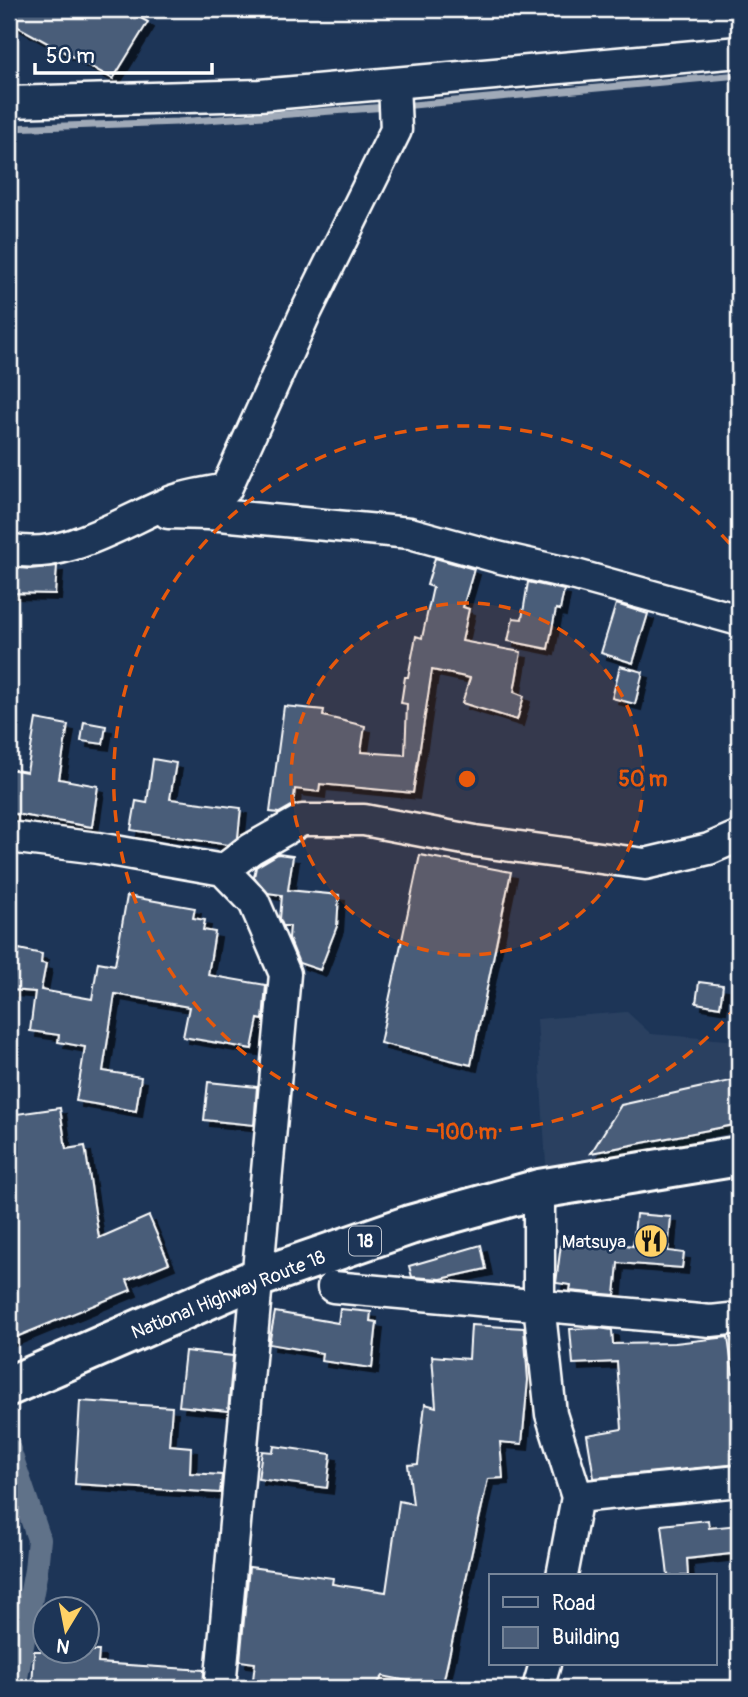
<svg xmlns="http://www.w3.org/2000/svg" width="748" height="1697" font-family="Pangolin,sans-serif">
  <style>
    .built { fill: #2a4161 }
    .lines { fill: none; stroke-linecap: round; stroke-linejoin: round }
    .stream { stroke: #a0aab8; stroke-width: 7 }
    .canal { stroke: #617289; stroke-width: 24 }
    .building { fill: #4a5d79; stroke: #fff; stroke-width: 2; filter: url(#shadow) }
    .minor-casing { stroke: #fff; stroke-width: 35 }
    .highway-casing { stroke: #fff; stroke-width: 44 }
    .minor { stroke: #1d3557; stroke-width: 30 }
    .highway { stroke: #1d3557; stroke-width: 38 }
    .ring { fill: none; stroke: #e8590c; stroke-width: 3.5; stroke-dasharray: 12 9 }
    .labels { text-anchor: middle; stroke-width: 5; stroke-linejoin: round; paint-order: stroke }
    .shield { fill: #1d3557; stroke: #bbc2cd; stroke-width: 2 }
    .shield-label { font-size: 18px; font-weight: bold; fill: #fff }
    .poi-label { font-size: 19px; fill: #fff; stroke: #1d3557; text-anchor: end }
    .street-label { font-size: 19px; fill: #fff; stroke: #1d3557 }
    .centre { fill: #e8590c; stroke: #1d3557; stroke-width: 3.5 }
    .ring-label { font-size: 21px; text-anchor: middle; font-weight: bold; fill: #e8590c; stroke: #1d3557; stroke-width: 5; stroke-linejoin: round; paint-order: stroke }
  </style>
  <defs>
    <filter id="shadow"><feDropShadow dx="6" dy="6" stdDeviation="0" flood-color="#0009"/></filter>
  </defs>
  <rect width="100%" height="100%" fill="#1d3557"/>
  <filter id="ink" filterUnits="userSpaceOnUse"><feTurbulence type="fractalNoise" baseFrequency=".0143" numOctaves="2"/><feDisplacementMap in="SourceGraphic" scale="14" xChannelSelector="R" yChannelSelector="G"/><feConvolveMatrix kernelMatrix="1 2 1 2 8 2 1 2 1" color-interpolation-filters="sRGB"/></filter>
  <g filter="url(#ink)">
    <path class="built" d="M627,1012L651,1034L739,1041V1141L547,1180L537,1019Z"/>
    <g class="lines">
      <path class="stream" d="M402,106L739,75
        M9,128L178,122L387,107"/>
      <path class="canal" d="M9,1450L39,1539L36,1570L14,1688"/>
    </g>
    <path class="building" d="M9,9H124L148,22L113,79L9,22Z
      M435,558L474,569L463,607L469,609L462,641L521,652L514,692L524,696L517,720L462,703L470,678L432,670L413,793L320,784L319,792L295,789L293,805L279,813L270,812L284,706L324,710L323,716L365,726L361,752L405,755L407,704L401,703L405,677H408L416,636L422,638L433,587L427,585Z
      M57,566L55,594L9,593V567L30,569Z
      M528,582L564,590L560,610L556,609L548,649L508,641L513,618L522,619Z
      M616,604L648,614L633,663L601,653Z
      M620,666L643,672L635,704L612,698Z
      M36,719L68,725L59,779L98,786L92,827L9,813V769L27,772Z
      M84,722L106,726L103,744L81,741Z
      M153,759L176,763L170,799L241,808L238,837L228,845L131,830L136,801L147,803Z
      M278,854L293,856L288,890L339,895L337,926L320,970L299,963L289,938L290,926H283L280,919L282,895L268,893L254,877L256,867Z
      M420,855L511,872L471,1065L380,1043Z
      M127,896L195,908L193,918L205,920L203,930L215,932L208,975L266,985L263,1020L258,1019L252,1049L183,1037L189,1007L115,994L103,1071L141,1077L136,1111L76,1101L85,1047L58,1042L59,1035L30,1031L35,992L11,990L19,949L42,954L41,963L46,964L41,990L92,999L98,962L115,965Z
      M699,982L723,985L720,1007L696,1003Z
      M739,1079V1124L591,1153L621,1105Z
      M208,1082L257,1087L254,1125L204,1120Z
      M60,1108L66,1149L85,1146L99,1238L149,1216L169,1263L127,1280L131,1290L9,1340V1115Z
      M636,1214L671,1217L668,1251L684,1253L682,1268L618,1263L615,1295L570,1291L571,1285L556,1283L562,1236L633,1246Z
      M481,1245L486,1269L441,1279L412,1277L409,1266Z
      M340,1309L371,1312L370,1321L377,1322L372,1368L321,1361L322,1353L269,1344L275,1312L338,1323Z
      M471,1325L524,1328L528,1380L522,1444L500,1442L503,1478L488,1479L442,1688L383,1676L374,1688H252L255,1663L240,1661L249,1567L333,1578L332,1584L386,1592L399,1501L413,1504L408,1465L418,1464L425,1404L436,1407L432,1356L469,1359Z
      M599,1328L612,1330L613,1344L675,1343L728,1337L733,1374L738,1373L739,1391V1464L594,1478L587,1435L622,1429L617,1362L573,1364L570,1329Z
      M185,1351L233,1356L228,1411L179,1406Z
      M80,1401L172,1407L169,1445L191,1447L190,1473L222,1475L220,1493L75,1484Z
      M274,1446L331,1454L327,1488L258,1479L262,1451L273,1452Z
      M708,1520L709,1528L739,1525V1553L687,1559L688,1576H668L662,1525Z
      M34,1651H99L98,1663L204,1670L203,1688H32Z"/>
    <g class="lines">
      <g class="minor-casing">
        <path id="minor" d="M9,102L260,95L739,52
          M168,513L209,514L410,533L497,557L576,575L739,620
          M9,549C62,562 120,523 168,503C185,495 207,493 226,489L304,316L396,130L394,83
          M9,837L98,848L223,870L254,902L285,974L220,1688
          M223,870L251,849L302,820H364L475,841L645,864L709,849L739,836
          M539,1189V1304L551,1414L577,1497L562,1576
          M333,1287L711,1321L739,1318
          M577,1497L739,1481
          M538,1688L545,1664"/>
      </g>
      <g class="highway-casing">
        <path id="highway" d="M9,1386L257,1278L410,1225L539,1189L739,1156"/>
      </g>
      <use href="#minor" class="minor"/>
      <use href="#highway" class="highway"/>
    </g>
  </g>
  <circle cx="467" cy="779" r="176" fill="#e8590c" fill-opacity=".12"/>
  <g class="ring">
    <circle cx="467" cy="779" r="176"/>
    <path d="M737 1006A353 353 0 1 1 737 552"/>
  </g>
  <defs>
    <g id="restaurant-disc" transform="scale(1.75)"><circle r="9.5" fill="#ffd166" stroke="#1d3557"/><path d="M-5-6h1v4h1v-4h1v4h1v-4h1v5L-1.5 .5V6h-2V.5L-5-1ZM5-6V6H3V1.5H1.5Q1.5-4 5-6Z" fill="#111"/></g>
  </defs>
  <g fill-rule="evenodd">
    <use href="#restaurant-disc" x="651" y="1241"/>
  </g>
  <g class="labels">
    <rect class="shield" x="349" y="1226.5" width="32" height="29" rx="5"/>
    <g class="shield-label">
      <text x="365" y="1247">18</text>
    </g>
    <g class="poi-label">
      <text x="626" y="1248">Matsuya</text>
    </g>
    <g class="street-label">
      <text transform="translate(228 1294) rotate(-22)" y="7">National Highway Route 18</text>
    </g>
  </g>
  <circle cx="467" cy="779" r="10" class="centre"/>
  <g class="ring-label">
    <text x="643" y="786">50 m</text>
    <text x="467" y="1139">100 m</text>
  </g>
  <rect width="748" height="1697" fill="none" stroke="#1d3557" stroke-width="35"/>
  <rect x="18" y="18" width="713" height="1662" fill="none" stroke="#fff" stroke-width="2.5" filter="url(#ink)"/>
  <rect x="489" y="1574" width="228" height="91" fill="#1d3557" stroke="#77869a" stroke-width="2"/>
  <rect x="503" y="1597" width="35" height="10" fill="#1d3557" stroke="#77869a" stroke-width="2"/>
  <text x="552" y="1610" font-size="21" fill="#ffffff">Road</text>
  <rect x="503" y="1627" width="35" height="21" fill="#4a5d79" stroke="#77869a" stroke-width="2"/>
  <text x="552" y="1644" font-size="21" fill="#ffffff">Building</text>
  <g transform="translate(66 1630) rotate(190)"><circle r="33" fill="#1d3557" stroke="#77869a" stroke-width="2"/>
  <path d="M0-5L12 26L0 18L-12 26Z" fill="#ffd166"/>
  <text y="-10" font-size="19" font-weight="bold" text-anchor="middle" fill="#ffffff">N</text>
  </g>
  <path d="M35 63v10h177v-10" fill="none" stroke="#ffffff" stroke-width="3.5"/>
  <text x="46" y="63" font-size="21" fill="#ffffff" stroke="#1d3557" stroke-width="5" paint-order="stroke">50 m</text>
</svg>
